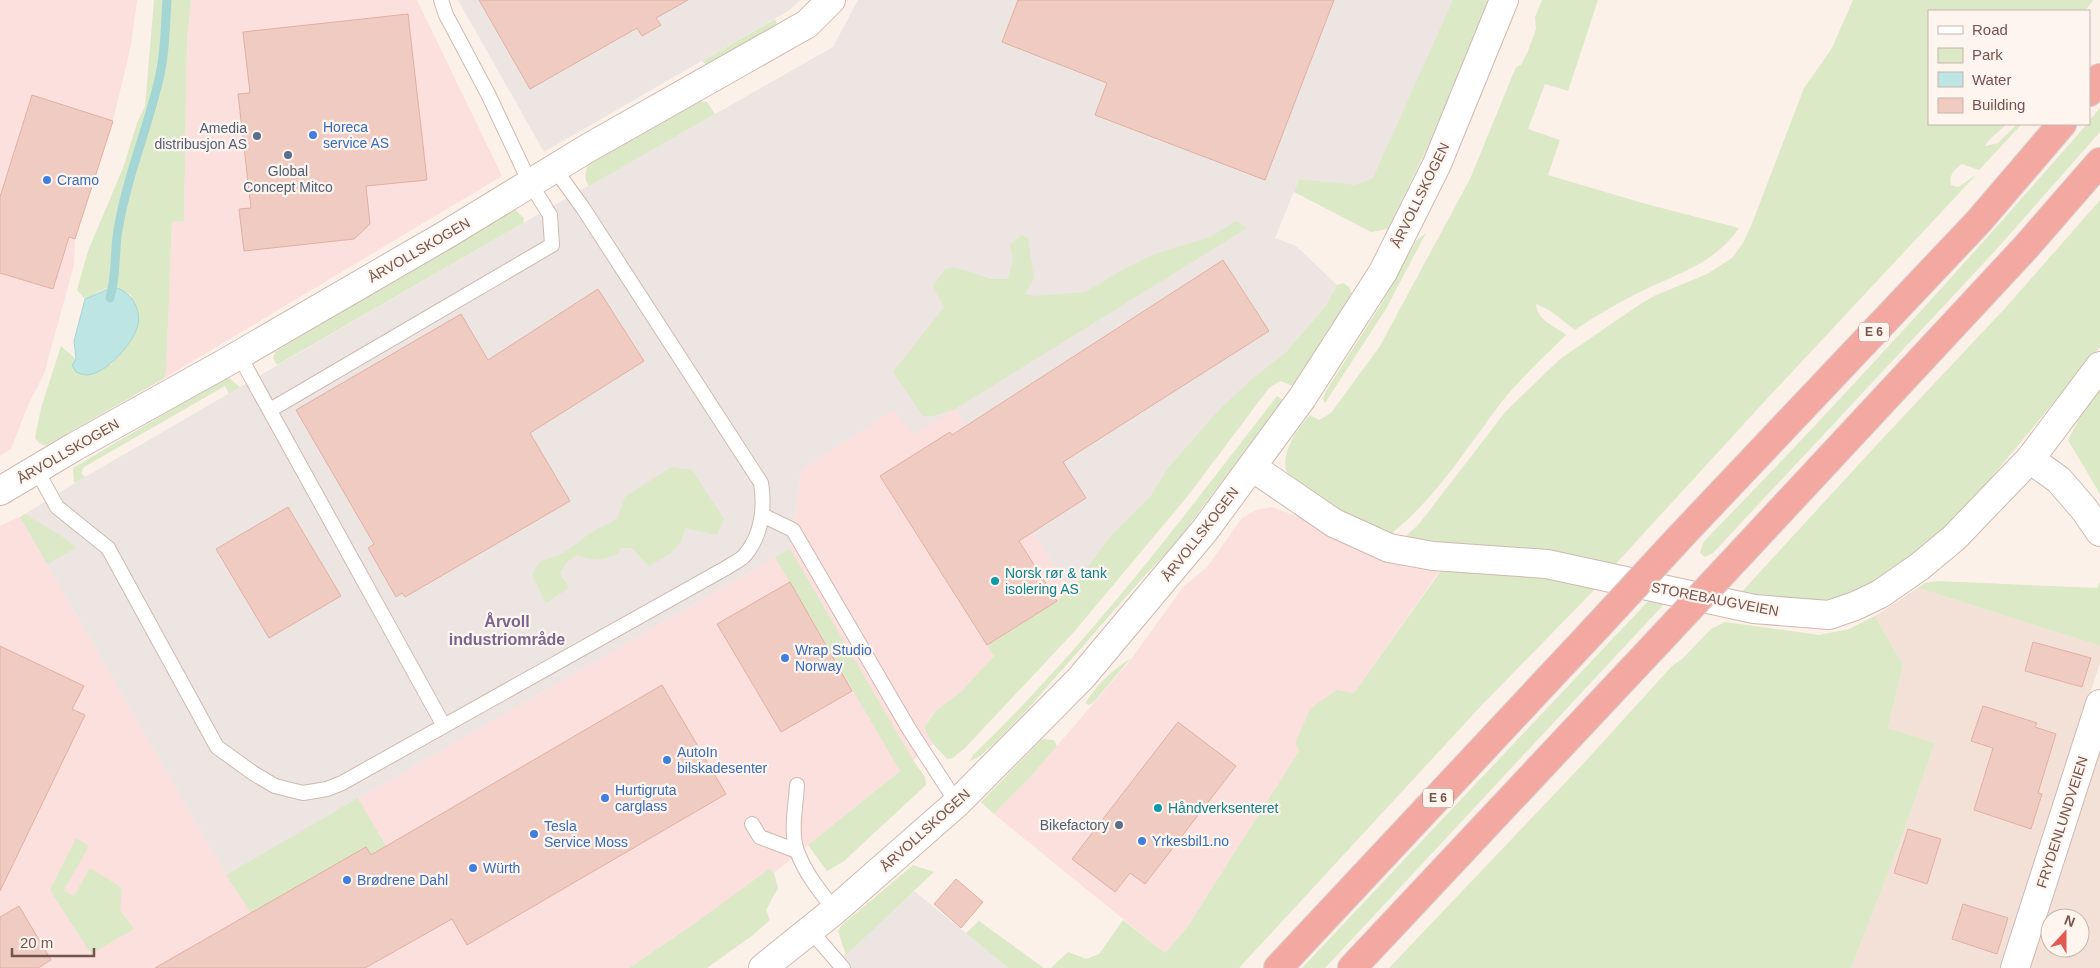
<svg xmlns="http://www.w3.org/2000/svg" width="2100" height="968" font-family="Helvetica,sans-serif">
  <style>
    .residential { fill: #f3e1d7; fill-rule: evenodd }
    .commercial { fill: #fbe0dd }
    .industrial { fill: #ede5e1 }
    .green { fill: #dbe9c7 }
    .water { fill: #bde5e4; stroke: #a4d6d5 }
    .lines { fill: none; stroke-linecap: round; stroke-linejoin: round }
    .stream { stroke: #a4d6d5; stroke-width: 9 }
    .building { fill: #f0cbc1; stroke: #e2afa2 }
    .service-casing { stroke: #cfb9b1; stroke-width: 16 }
    .minor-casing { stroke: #cfb9b1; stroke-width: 30 }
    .motorway-casing { stroke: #d8cfcd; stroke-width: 30 }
    .service { stroke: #fff; stroke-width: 14 }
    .minor { stroke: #fff; stroke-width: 28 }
    .motorway { stroke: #f3a9a2; stroke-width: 28 }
    .motorway-bridge-casing { stroke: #d8cfcd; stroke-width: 30; stroke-linecap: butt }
    .motorway-bridge { stroke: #f3a9a2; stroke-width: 28 }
    .shop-dot { fill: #3f7fe0; stroke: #fef5ef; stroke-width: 2 }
    .service-dot { fill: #5c6f8a; stroke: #fef5ef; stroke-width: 2 }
    .culture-dot { fill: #0f9aa8; stroke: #fef5ef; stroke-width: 2 }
    .labels { text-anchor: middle; stroke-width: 4.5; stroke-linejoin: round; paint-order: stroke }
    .shield { fill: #fef5ef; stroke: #9e847e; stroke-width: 1 }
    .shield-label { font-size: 12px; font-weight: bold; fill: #75544d }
    .shop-label { font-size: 14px; fill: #366cbe; stroke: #fef5ef; text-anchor: start }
    .service-label { font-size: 14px; fill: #4e5e75; stroke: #fef5ef; text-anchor: end }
    .street-label { font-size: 14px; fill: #75544d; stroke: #fef5ef }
    .culture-label { font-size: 14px; fill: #0d838f; stroke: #fef5ef; text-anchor: start }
    .quarter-label { font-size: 16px; font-weight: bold; fill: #7a6591; stroke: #fef5ef }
  </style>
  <rect width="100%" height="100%" fill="#fcf1e8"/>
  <path class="residential" d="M1918,588L2100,646V663L2003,968H1851L1897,850L1935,743L1888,728L1903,665L1875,616Z
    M2100,741V968H2030L2095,758ZM2050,918H2080V948H2050Z"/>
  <path class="commercial" d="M0,0H137L131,45L113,121L75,239L74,265L44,374L29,403L11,449L0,456Z
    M191,0H417L502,176L163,379L166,373L172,222L184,220L187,41Z
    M894,409H955L1069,589L1057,601L987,645L994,655L987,665L961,692L935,711L931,716L924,728L933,744L774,873L769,869L711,912L629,968H0V526L20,517L226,875L790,549L801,470Z
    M1272,507L1299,517L1402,566L1439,572L1354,693L1295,743L1299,751L1186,929L1165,953L994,814L1032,775L1129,662L1183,587L1207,567L1242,518L1256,510Z"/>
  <path class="industrial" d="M458,0H801L788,11L544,152Z
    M858,0H1464L1378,176L1355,186L1299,179L1275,238L1296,246L1337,285L1325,307L1285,353L1249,381L1214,415L1168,468L1151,495L1111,535L1084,574L1069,589L955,409L914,434L894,410L801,470L790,549L226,875L20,517L85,477L523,223L833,47Z
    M914,891L966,933L1008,968H830Z"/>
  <path class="green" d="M154,0H191L187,41L184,221L172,222L166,373L163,379L45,446L39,443L35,438L41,408L61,346L76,359L111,365L125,347L138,325L131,295C111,282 104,289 85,299L77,290L88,251L123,168L137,123L145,106Z
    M1453,0H1488L1443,115L1388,229L1371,232L1294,192L1299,179L1355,185L1373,178Z
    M1542,0H1598L1568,91L1545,84L1528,129L1560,140L1548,175L1646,204L1739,228C1712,266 1677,273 1638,293C1616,304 1595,316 1575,330L1549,310L1536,304C1538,322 1554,325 1566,335C1547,354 1525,374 1507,395C1470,442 1439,496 1392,533C1381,532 1371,530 1362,525C1348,518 1295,486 1288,474C1278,455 1298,428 1310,415L1319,420L1331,413L1380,346L1470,179L1516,67L1521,65L1528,51L1536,29L1535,17Z
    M1853,0H2093L2085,11H1929V124H2007L1988,141L1985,146L1998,143L2017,124H2022L1979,170L1962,164C1954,170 1949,174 1951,185L1958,187L1976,175L1764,402L1612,568L1446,548L1403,539L1419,524L1506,411L1560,359L1639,305L1654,296L1707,274L1732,258L1743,243L1751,226L1804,88L1832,48Z
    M775,19L778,26L718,61L707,65L702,61Z
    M697,101L707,102L715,114L589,186C584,180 585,173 588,165Z
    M2100,108V132L1995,251L1713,553L1705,557L1700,553L1703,543L1711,534C1840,402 1965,264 2087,124H2089V121Z
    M2100,200V347L1956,520L1880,583L1831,606L1736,598L1884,437L2008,305Z
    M513,208L524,218L523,223L277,365L273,358L275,352L291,342Z
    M1236,221L1247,228L955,409L933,416H923L893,372L944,307L933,286L945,269L954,267L991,279H1008L1013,261L1010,245L1021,235L1028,238L1034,279L1025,294L1037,296L1086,292L1122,270L1155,254L1210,237Z
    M1426,233L1386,309L1325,403L1323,399L1326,391L1380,306L1416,241Z
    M1343,283L1349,287L1352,294L1293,386L1280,381L1269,388L1187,497L1073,633L965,748L953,758L947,759L933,744L924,728L935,711L961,692L994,656L987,645L1057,601L1075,585L1111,535L1151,495L1168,468L1214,415L1249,381L1285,353L1325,307L1337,285Z
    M229,378L240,387L229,394L225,386L84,467L81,473L85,477L74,483L73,468L217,383Z
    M2100,389V494L2068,440L2080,417Z
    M1277,396L1283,400L1174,545L1147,573L1026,711L996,742L980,756L969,762L973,755C1086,647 1181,520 1277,396Z
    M671,467L692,470L724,519L717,535L685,528C681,550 668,555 649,566L632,548H620L619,553C604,560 592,562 577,555L566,563L560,573L569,588L546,603L532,575L540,561C565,556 572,546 592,532C600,527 609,524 617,519L625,497Z
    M25,514C40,524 64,535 76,548L47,564L20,517Z
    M790,549L913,760L925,777L926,785L844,861L827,871L808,845L900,771L775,557Z
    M1445,565L1532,572L1599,585L1481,706L1239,968H1051L1068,952L1086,959L1099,954L1123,920L1165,953L1186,929L1299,751L1295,743L1311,708L1337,690L1354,693Z
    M1937,581L2097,588L2100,582V646L1918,588L1925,583Z
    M1652,597L1666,602L1368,922L1325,968H1302Z
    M1875,616L1903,665L1888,728L1935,743L1897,850L1851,968H1389L1583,764L1672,666L1682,659L1711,629L1725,622L1819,635L1849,629Z
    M1131,658L1093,703L1089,705L1085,703C1097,685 1112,670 1131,658Z
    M1042,739L1054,740L1057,746L1032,775L994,814L981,802Z
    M358,798L425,913L410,923L366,847L251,913L226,875Z
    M76,838L89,846L64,890L74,896L90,868L122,888L120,910L134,929L91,954L50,890Z
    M913,865L934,872L846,955L838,931L842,925Z
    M769,869L774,873L778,888L766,910L770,920L753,935L707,968H629L688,928Z
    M979,921L1044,968H1008L966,933Z"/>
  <path class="water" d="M113,287C130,290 141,307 138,325C134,342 107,374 87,375C84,375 79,373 76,372L72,365L76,359L74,341L85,299Z"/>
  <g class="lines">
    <path class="stream" d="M110,298C117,273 114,254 118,230C126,181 145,135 157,87C165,59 165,29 167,0"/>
  </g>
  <path class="building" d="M479,0H688L656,18L661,25L642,36L637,28L530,89Z
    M1018,0H1334L1265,180L1095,115L1107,83L1002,42Z
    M408,14L427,180L366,186L370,224L354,239L244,251L239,209L251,208L238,94L250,93L243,32Z
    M32,95L113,121L75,239L69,237L53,289L0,273V197Z
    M1223,260L1269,331L1063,462L1086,498L1019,541L1057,601L987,645L880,476L950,432L952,435Z
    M598,289L644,361L530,433L570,501L405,597L402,593L396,597L368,548L374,544L296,410L461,314L488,360Z
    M288,507L341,596L269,638L216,549Z
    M790,582L852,691L781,732L717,624Z
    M2033,642L2091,658L2082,687L2025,671Z
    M0,646L84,686L72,709L85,715L0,891Z
    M662,685L726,794L467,945L452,919L365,968H155L366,847L371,855Z
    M1983,706L2037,723L2035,727L2056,734L2038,793L2042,794L2031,829L1974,810L1993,748L1971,741Z
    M1178,722L1236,766L1145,884L1130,873L1115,892L1072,859Z
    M1908,829L1941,839L1927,884L1894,873Z
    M956,879L983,902L961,928L934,904Z
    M1963,904L2008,918L1997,954L1952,939Z
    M19,906L51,960L38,968H0V917Z"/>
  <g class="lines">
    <g class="service-casing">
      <path id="service" d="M239,355L444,726
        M270,410L552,245L550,215L530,183L488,94L446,15L441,0
        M36,469L57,507L108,548L217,747L253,773L275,786L303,793L327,789L342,783L726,568C732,564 741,560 745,555C762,535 765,507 761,483L583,208L554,168
        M762,515L793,530L909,729L957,803
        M797,785C796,806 790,831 797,851C805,873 820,892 835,910
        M752,824L760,837L797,851
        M810,930L843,968"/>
    </g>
    <g class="minor-casing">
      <path id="minor" d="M2030,459L2059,480L2084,509L2100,532
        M1252,467L1334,523L1389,548L1433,556L1547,564L1754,609L1829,615L1855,606L1880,594L1919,567L1954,538L2030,459L2100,366
        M0,491L74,447L225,363L447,234L588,148L807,24L831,0
        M763,968L835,910L957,803L1081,678L1205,530L1302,398L1383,272L1437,164L1504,0
        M2015,968L2100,704"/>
    </g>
    <g class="motorway-casing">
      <path id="motorway" d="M2089,92L2100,78
        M1682,535L1979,221L2062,124
        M1744,550L2026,247L2100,162
        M1278,968L1597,627
        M1352,968L1658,642"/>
    </g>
    <use href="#service" class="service"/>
    <use href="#minor" class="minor"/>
    <use href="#motorway" class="motorway"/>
    <g class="motorway-bridge-casing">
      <path id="motorway-bridge" d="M1597,627L1682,535
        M1658,642L1744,550"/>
    </g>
    <use href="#motorway-bridge" class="motorway-bridge"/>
  </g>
  <g class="shop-dot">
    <circle cx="313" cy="135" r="5"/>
    <circle cx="47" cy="180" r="5"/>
    <circle cx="785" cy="658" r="5"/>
    <circle cx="667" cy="760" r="5"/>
    <circle cx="605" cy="798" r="5"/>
    <circle cx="534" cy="834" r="5"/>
    <circle cx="1142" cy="841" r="5"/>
    <circle cx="473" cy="868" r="5"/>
    <circle cx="347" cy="880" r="5"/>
  </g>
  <g class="service-dot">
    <circle cx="257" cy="136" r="5"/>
    <circle cx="288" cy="155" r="5"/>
    <circle cx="1119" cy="825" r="5"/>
  </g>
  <g class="culture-dot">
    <circle cx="995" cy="581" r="5"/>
    <circle cx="1158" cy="808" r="5"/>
  </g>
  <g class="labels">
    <g class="shield">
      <rect x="1859" y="322.5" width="30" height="19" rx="4"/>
      <rect x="1423" y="788.5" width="30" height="19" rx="4"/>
    </g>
    <g class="shield-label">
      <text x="1874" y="336">E 6</text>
      <text x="1438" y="802">E 6</text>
    </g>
    <g class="shop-label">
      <text x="323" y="132">Horeca<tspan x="323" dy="16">service AS</tspan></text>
      <text x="57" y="185">Cramo</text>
      <text x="795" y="655">Wrap Studio<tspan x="795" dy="16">Norway</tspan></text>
      <text x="677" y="757">AutoIn<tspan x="677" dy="16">bilskadesenter</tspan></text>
      <text x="615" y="795">Hurtigruta<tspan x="615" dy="16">carglass</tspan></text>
      <text x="544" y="831">Tesla<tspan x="544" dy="16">Service Moss</tspan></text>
      <text x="1152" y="846">Yrkesbil1.no</text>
      <text x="483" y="873">Würth</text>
      <text x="357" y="885">Brødrene Dahl</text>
    </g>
    <g class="service-label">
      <text x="247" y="133">Amedia<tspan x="247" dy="16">distribusjon AS</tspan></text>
      <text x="288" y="176" text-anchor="middle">Global<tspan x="288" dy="16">Concept Mitco</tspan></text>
      <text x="1109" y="830">Bikefactory</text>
    </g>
    <g class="street-label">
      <text transform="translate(1420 195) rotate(-64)" y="5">ÅRVOLLSKOGEN</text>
      <text transform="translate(419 250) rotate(-30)" y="5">ÅRVOLLSKOGEN</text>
      <text transform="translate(68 451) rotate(-30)" y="5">ÅRVOLLSKOGEN</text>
      <text transform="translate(1200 534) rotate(-52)" y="5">ÅRVOLLSKOGEN</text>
      <text transform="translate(1715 599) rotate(11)" y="5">STOREBAUGVEIEN</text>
      <text transform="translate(2062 822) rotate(-72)" y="5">FRYDENLUNDVEIEN</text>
      <text transform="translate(925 830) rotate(-42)" y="5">ÅRVOLLSKOGEN</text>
    </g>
    <g class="culture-label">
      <text x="1005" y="578">Norsk rør &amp; tank<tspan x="1005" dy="16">isolering AS</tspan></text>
      <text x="1168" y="813">Håndverksenteret</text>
    </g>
    <g class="quarter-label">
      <text x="507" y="627">Årvoll<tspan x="507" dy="18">industriområde</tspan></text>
    </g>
  </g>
  <rect x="1928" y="10" width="162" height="115" fill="#fef5ef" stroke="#c7b5ae"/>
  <rect x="1938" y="26" width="25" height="8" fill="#ffffff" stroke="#c7b5ae"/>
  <text x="1972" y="35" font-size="15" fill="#75544d">Road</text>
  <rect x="1938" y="48" width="25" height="15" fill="#dbe9c7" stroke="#c7b5ae"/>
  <text x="1972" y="60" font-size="15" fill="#75544d">Park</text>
  <rect x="1938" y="72" width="25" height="15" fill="#bde5e4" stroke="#c7b5ae"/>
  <text x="1972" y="85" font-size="15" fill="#75544d">Water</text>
  <rect x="1938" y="98" width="25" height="15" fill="#f0cbc1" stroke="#c7b5ae"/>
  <text x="1972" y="110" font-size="15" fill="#75544d">Building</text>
  <g transform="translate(2065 933) rotate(21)"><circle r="24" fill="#fef5ef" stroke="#c7b5ae"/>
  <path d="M0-4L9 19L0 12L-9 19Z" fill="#e05a53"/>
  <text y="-8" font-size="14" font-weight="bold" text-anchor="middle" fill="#75544d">N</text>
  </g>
  <path d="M12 948v8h82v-8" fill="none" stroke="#75544d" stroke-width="2.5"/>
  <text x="20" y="948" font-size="15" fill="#75544d" stroke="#fef5ef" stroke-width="4" paint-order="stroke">20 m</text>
</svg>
